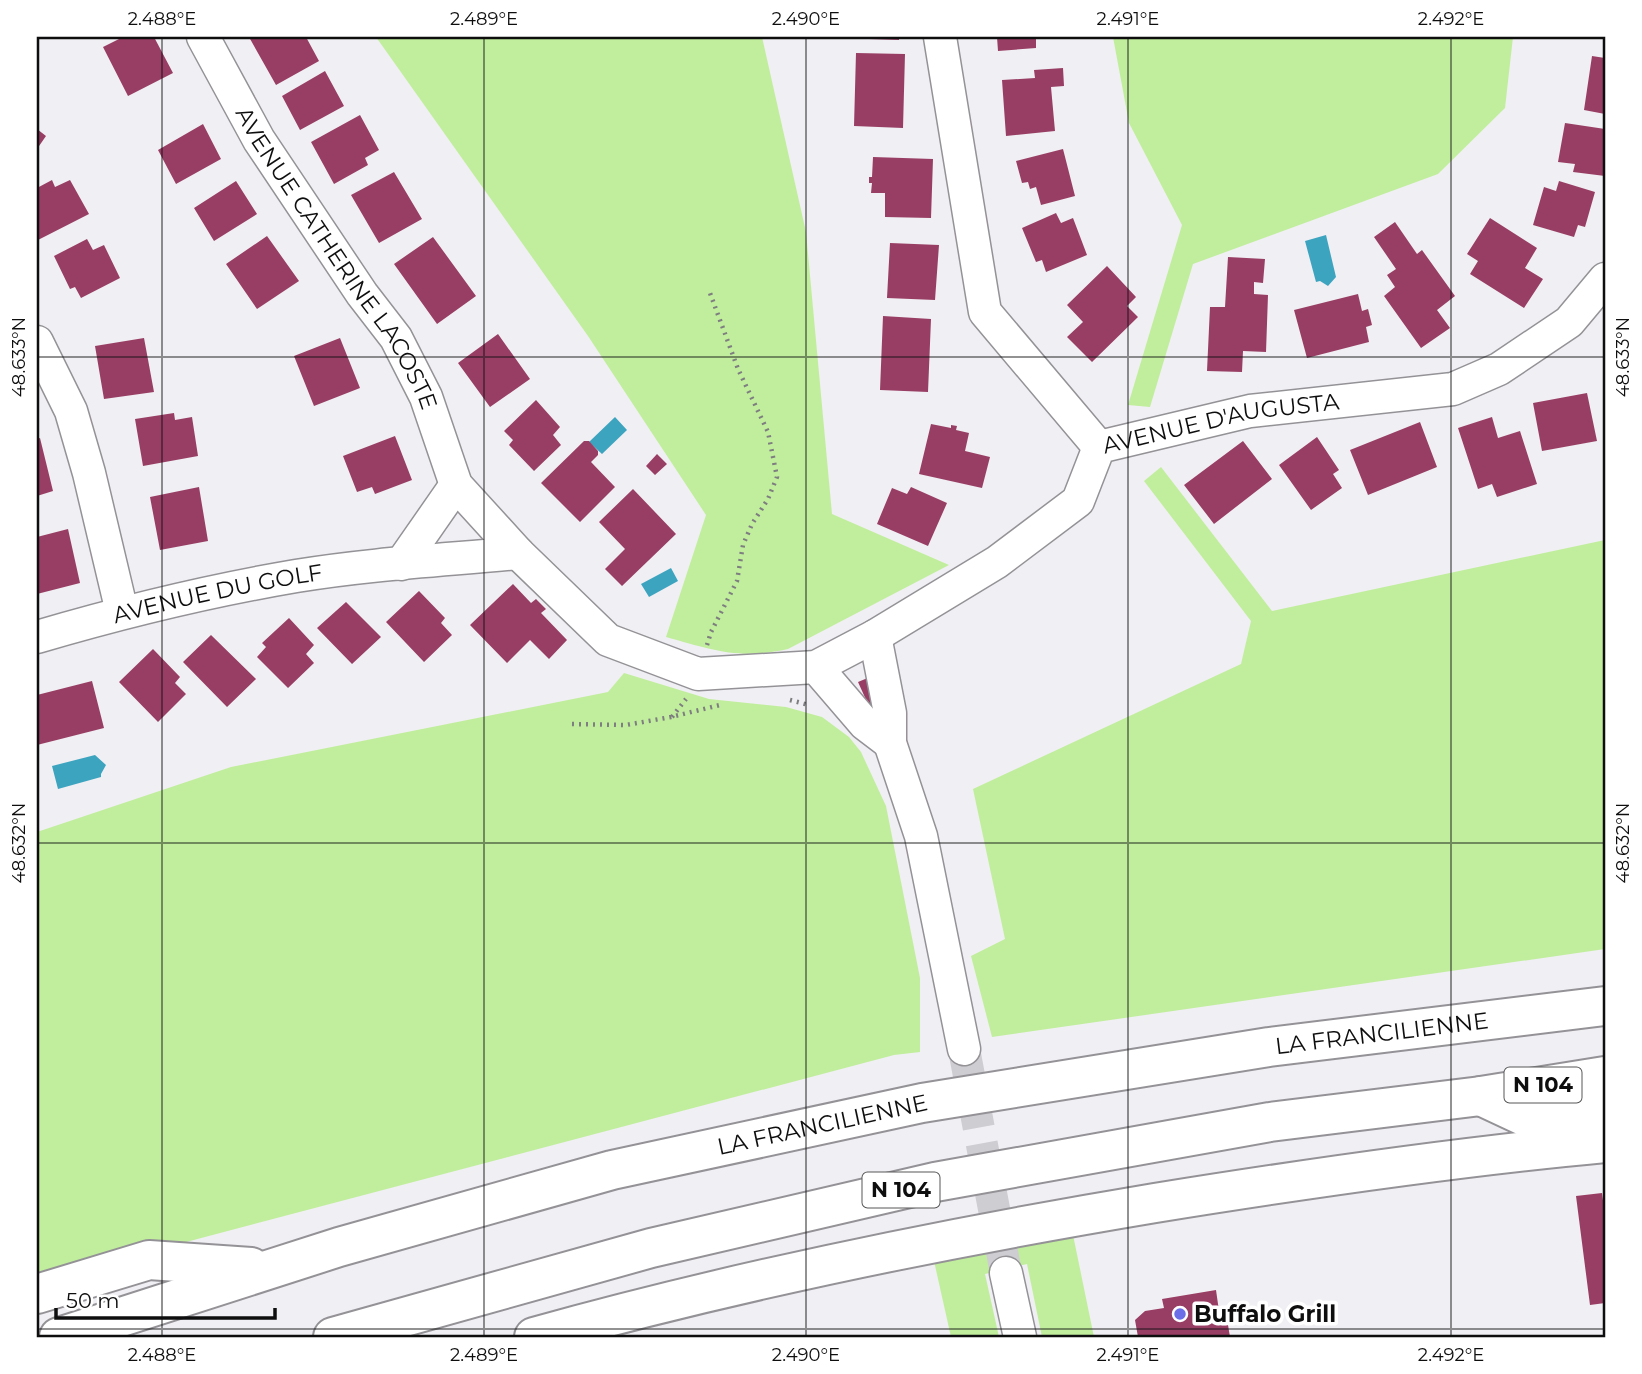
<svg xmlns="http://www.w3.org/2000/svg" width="1642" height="1374" font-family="Montserrat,sans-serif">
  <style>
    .green { fill: #c1ee9d }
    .water { fill: #3da4c0 }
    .building { fill: #983e64 }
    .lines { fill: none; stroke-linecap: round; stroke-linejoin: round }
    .minor-tunnel { stroke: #cecdd1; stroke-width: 32; stroke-dasharray: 32 16; stroke-linecap: butt }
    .minor-casing { stroke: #949296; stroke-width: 35 }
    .trunk-casing { stroke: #949296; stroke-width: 42 }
    .path { stroke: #7e7e80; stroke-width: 4.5; stroke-dasharray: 2 5; stroke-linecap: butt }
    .minor { stroke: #fff; stroke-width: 32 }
    .trunk { stroke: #fff; stroke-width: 38 }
    .ticks { fill: none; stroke: #0e0e0f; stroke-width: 2; stroke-opacity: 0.45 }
    .poi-dot { fill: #6b6ee7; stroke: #fff; stroke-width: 2.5 }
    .labels { text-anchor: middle; stroke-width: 7; stroke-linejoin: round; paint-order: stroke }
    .shield { fill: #fff; stroke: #565657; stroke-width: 2 }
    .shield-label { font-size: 21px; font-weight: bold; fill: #0e0e0f }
    .street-label { font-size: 23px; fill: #0e0e0f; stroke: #fff }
    .poi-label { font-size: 23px; font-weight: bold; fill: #0e0e0f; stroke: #fff; text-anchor: start }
    .neatline { fill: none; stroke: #0e0e0f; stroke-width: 2.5 }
    .ticks-label { font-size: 18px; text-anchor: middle; fill: #0e0e0f }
  </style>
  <rect width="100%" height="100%" fill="#f0eff3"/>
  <path class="green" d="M376,37H762L806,232L832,514L949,565L788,649C739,660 713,650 666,637L706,515L588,336Z
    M1113,37H1513L1505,108L1438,174L1193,264L1150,407L1128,405L1182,225L1129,123Z
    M1161,467L1272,611L1605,540V949L992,1037L971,956L1005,939L973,789L1241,664L1251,621L1144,481Z
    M624,673L709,699L786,707L822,717L849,737L861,752L886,806L920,978V1052L894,1055L122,1259L37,1286V832L231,767L608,692Z
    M1072,1230L1094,1337H1042L1027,1264L985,1274L999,1337H951L934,1261Z"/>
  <path class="water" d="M1326,235L1336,277L1328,286L1320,281L1316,282L1305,241Z
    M615,417L627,430L602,454L589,442Z
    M671,568L678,581L649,597L641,584Z
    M95,755L106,765L101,774V777L58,789L52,766Z"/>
  <path class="building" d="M123,37H154L173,73L128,96L103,47Z
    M249,37H306L319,61L276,85Z
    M869,37H899V40L869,39Z
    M997,37H1036V48L998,51Z
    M856,53L905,54L903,128L854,126Z
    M1592,56L1605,58V114L1584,110Z
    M1063,68L1064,86L1051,87L1055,131L1006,136L1002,80L1035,78L1034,70Z
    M325,71L344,106L300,130L282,96Z
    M360,115L379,150L365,158L368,165L334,184L311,142Z
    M1565,123L1605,129V176L1573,172L1575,164L1558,162Z
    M203,124L221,159L176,184L158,150Z
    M37,129L46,136L37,149Z
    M1063,149L1075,196L1041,205L1036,187L1030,189L1028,182L1022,183L1016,161Z
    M873,157L933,159L931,218L885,217V193H871L872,183H869V177H872Z
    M394,172L422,219L379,243L351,195Z
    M52,180L55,187L70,180L89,214L38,240L37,188Z
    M236,181L257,214L214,241L194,208Z
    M1559,181L1595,192L1585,227L1578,225L1574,237L1533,225L1544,187L1556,191Z
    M1056,213L1061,223L1073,218L1087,255L1046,272L1042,260L1036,262L1022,228Z
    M1490,218L1537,248L1525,268L1543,279L1524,308L1470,274L1478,261L1467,254Z
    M1395,222L1417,254L1422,250L1455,296L1437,310L1450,328L1421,348L1384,296L1395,287L1387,275L1396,269L1374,237Z
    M267,236L299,281L257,309L226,264Z
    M433,237L476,296L437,324L394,264Z
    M87,239L93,250L104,245L120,278L81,298L75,287L70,289L54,256Z
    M890,243L939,245L935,300L887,298Z
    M1228,257L1265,259L1263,283L1254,282V294L1268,295L1266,352L1243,351L1242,372L1207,371L1210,307H1225Z
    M1107,266L1136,297L1127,306L1138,317L1092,362L1067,337L1083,322L1067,305Z
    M1358,294L1362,311L1368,309L1372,325L1366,327L1369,342L1307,358L1294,310Z
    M883,316L931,319L928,392L880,390Z
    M498,334L530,379L490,407L458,363Z
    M144,338L154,392L104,399L95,346Z
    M340,338L360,388L314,406L294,356Z
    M1587,393L1597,441L1542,451L1533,403Z
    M536,400L560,427L553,435L561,445L534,471L509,445L513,440L504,431Z
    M174,413L175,420L192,417L198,456L143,466L135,419Z
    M1492,417L1498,438L1520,431L1537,484L1497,497L1492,484L1478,489L1458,428Z
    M1420,422L1437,467L1368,495L1350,450Z
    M931,424L951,428V425L957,426L956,430L969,433L965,451L990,457L982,488L919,474Z
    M395,436L412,480L375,494L372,487L357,492L343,456Z
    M1317,437L1339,470L1333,474L1342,488L1311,510L1279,465Z
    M40,438L53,491L37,496V439Z
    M584,441H589L598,451V455L591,462L615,487L580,522L541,483Z
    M1243,441L1272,479L1214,524L1184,485Z
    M657,454L667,464L655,475L646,466Z
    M199,487L208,541L160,550L150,497Z
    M911,487L947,503L928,546L877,524L892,488L907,494Z
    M633,489L676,534L622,586L605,569L625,549L599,522Z
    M68,529L80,583L37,594V537Z
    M513,584L531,603L536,599L546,609L541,613L567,640L549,659L530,640L507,663L470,625Z
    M419,591L445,618L441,623L452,635L424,662L386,622Z
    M346,602L381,637L352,664L317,628Z
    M289,618L314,645L306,654L314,663L288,688L257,657L266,647L262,643Z
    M211,635L256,679L227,707L183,662Z
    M153,649L180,677L175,683L186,694L158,722L119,682Z
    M870,677L882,698L872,713L858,682Z
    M92,681L104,728L37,745V695Z
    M1602,1193L1605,1216V1303L1590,1305L1576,1196Z
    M1216,1290L1220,1318L1228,1325L1230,1337H1138L1135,1320L1145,1311L1164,1308L1162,1299Z"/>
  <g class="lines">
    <path class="minor-tunnel" d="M964,1049L1006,1273"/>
    <g class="minor-casing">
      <g id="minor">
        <path id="s1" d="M203,37L259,140L362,294L396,338L426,397L456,485L518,553L608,640L698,674L816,667L875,636L997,562L1078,501L1099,447L1250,411L1453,389L1499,369L1569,322L1605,279"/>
        <path d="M940,37L985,312L1099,447"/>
        <path d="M37,342L71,411L89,473L122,612"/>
        <path d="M401,564L456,485"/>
        <path d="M875,636L890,713V743L921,836L964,1049"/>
        <path id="s2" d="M37,637C122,612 208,591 296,576C369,564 444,560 518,553"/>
        <path d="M816,667L865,724L890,743"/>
        <path d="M1006,1273L1020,1337"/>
      </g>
    </g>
    <g class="trunk-casing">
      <g id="trunk">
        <path d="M1481,1096L1528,1118L1605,1111"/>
        <path d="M37,1294L149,1260L251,1267"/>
        <path id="s3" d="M59,1337L339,1247L612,1170L922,1103L1269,1047L1605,1006"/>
        <path d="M333,1337L651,1248L935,1182L1270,1122L1481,1096L1605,1076"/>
        <path d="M534,1337C738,1280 945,1238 1155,1203C1304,1179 1454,1157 1605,1143"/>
      </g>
    </g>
    <path class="path" d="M707,645L711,632L737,581L743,545L752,524L768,499L777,477L768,432L738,369L710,293
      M790,700L809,705
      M672,717L686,699
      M572,724L626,725L671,717L720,705"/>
    <use href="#minor" class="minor"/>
    <use href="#trunk" class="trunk"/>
  </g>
  <path class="ticks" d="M162,37V1337M484,37V1337M806,37V1337M1128,37V1337M1451,37V1337M37,357H1605M37,843H1605M37,1329H1605"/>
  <circle class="poi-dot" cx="1180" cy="1314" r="7"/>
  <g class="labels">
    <g class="shield">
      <rect x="1504.5" y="1067.5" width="77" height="35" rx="5"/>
      <rect x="862.5" y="1172.5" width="77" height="35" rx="5"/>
    </g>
    <g class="shield-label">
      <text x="1543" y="1092">N 104</text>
      <text x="901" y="1197">N 104</text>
    </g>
    <g class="street-label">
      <text dy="8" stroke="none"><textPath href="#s1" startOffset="259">AVENUE CATHERINE LACOSTE</textPath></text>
      <text dy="8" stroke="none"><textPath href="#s1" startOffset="1442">AVENUE D'AUGUSTA</textPath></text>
      <text dy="8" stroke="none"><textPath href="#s2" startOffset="186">AVENUE DU GOLF</textPath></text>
      <text dy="8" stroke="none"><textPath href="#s3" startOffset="1360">LA FRANCILIENNE</textPath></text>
      <text dy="8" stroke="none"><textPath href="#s3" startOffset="793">LA FRANCILIENNE</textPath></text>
    </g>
    <g class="poi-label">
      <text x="1194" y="1322">Buffalo Grill</text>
    </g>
  </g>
  <rect width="1642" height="1374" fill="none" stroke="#ffffff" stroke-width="77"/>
  <path d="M56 1308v10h219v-10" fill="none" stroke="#0e0e0f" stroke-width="3.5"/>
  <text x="66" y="1308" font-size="21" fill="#0e0e0f" stroke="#ffffff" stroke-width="5" paint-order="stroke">50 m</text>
  <rect x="38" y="38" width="1566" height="1298" class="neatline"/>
  <g class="ticks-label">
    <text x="162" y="25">2.488°E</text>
    <text x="484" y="25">2.489°E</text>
    <text x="806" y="25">2.490°E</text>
    <text x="1128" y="25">2.491°E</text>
    <text x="1451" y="25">2.492°E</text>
    <text transform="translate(19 357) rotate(-90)" y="6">48.633°N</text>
    <text transform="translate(1623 357) rotate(-90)" y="6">48.633°N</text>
    <text transform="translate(19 843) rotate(-90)" y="6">48.632°N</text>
    <text transform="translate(1623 843) rotate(-90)" y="6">48.632°N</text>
    <text x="162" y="1361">2.488°E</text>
    <text x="484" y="1361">2.489°E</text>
    <text x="806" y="1361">2.490°E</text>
    <text x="1128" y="1361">2.491°E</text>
    <text x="1451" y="1361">2.492°E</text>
  </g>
</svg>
